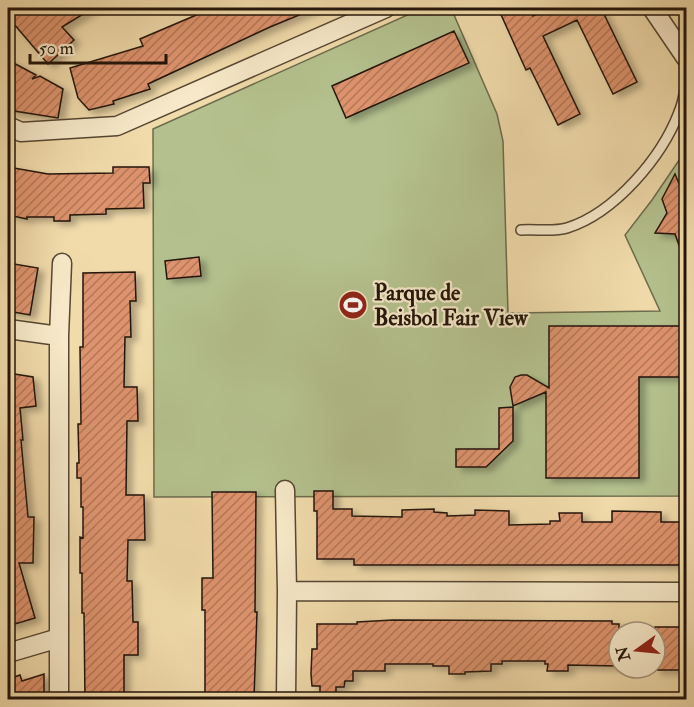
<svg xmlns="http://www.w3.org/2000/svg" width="694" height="707" font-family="'IM FELL Double Pica',serif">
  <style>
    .green { fill: #b4c18e; stroke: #6c6b4c; stroke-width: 1.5 }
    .building { fill: url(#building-hatch); stroke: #23150a; stroke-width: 1.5; filter: url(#shadow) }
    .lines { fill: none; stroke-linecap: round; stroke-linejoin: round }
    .service-casing { stroke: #564632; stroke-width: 12 }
    .minor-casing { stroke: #564632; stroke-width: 21 }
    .service { stroke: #f6e8c8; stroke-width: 9 }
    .minor { stroke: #f6e8c8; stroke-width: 18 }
    .labels { text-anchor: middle; stroke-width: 4.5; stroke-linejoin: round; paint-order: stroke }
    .poi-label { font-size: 22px; font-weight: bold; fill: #23150a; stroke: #f6e8c8; text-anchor: start }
  </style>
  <defs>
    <pattern id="building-hatch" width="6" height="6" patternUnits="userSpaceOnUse" patternTransform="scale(1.5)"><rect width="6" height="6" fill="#dd936d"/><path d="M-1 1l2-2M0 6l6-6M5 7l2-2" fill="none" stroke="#b37758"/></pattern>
    <filter id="shadow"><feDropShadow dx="6" dy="4" stdDeviation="3" flood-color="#0004"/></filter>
  </defs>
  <rect width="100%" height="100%" fill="#f1dbab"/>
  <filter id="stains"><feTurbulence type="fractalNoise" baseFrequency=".00333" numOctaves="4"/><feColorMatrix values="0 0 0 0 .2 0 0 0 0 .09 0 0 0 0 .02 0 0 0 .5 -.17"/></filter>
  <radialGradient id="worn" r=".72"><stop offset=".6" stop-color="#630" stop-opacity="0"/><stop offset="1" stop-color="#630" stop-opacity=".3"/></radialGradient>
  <path class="green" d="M423,8H451L497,114L503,141L508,313L660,311L625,235L652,200L686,150V496L154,497L153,129Z"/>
  <path class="building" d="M19,8H93L62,27L74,40L48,64L8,17Z
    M199,8H316L270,27L148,84L150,89L113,101L114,104L89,110L78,98L70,68L143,46L140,39L201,13Z
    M498,8H530L533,16L551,8H602H601L637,82L613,94L577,20L543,36L580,114L558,125L530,68L526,70Z
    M454,31L469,63L346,118L332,86Z
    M8,60L36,75L32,79L40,76L63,89L58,118L8,110Z
    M8,167L48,174L113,173V167H149L150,183H143L144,208L106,209V214L70,215V221H54V217H27V219L8,215Z
    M675,174L682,191L687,190V261L685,262L675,234L655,233L667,213L662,199Z
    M199,257L201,276L167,279L165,261Z
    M8,263L38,268L30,315L8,311Z
    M135,272L136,301H130L131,337H125L124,387H137L138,421H127L126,495H144L145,540H128L127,581H132L133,622H138V655H124V699H85L84,613H82V573H80V537L83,538V507H81V478H77V463H79L78,424H81L80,347H83V273Z
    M549,326H684V377H639V478H546V392L513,406L510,387L515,377L521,375H527L549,388Z
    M8,373L33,377L36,406L20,408L23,440H21L28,517H34L33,563H19L35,618L8,626Z
    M513,407V441L486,467H456V449H499V408Z
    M314,491H333V509H352V516L402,517V510L434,509V512L447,513V516L475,515V510L509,511V525L550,524V521H560L559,513H582V522H612V511L661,512V522H687V565H354V559H317V511H314Z
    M212,492H256L255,612H257L254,698L205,697V610H202V578H213Z
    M393,620L612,621V624H619V666L568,665V671H547L548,664H545V661H502V664H491V671L465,672V674H449V666H433V664H385V671H353V681H345L344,687H336V699H320V686H312L311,674L312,649H317V624H357V622Z
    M655,627H683V670H655Z
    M44,674V699H8V679L20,675L22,681Z"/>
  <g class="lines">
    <g class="service-casing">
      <path id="service" d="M521,230C536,229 554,232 567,228C615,213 662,157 679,112C683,103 684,94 686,85"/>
    </g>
    <g class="minor-casing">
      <path id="minor" d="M652,8L686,58
        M8,126L21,132L117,126L386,8
        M8,329L59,336
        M285,490L287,591L286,700
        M287,591L686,592
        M8,653L59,638
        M59,700V336L62,263"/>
    </g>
    <use href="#service" class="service"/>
    <use href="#minor" class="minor"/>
  </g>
  <defs>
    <g id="stadium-disc" transform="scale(1.5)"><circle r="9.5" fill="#8f2418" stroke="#f6e8c8"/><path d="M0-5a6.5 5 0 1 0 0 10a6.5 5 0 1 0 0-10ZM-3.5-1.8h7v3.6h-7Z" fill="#fff"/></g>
  </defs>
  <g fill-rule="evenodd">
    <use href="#stadium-disc" x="353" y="305"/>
  </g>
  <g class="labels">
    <g class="poi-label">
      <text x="374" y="300">Parque de<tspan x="374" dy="25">Beisbol Fair View</tspan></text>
    </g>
  </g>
  <rect width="694" height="707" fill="none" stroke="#f1dbab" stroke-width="30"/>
  <rect x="9" y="9" width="676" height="689" fill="none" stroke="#23150a" stroke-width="3"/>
  <rect x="15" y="15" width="664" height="677" fill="none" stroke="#23150a" stroke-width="1.5"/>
  <g transform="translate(637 650) rotate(255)"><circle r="28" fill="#f6e8c8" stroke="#a2947c" stroke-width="1.5"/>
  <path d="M0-4.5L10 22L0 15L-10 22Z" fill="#8f2418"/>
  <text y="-9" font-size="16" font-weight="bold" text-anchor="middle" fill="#23150a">N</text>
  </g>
  <path d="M30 54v9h136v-9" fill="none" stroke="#23150a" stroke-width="3"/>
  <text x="39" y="54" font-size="18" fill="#23150a" stroke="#f6e8c8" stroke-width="4.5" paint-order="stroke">50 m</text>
  <rect width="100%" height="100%" filter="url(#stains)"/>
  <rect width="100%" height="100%" fill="url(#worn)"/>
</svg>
